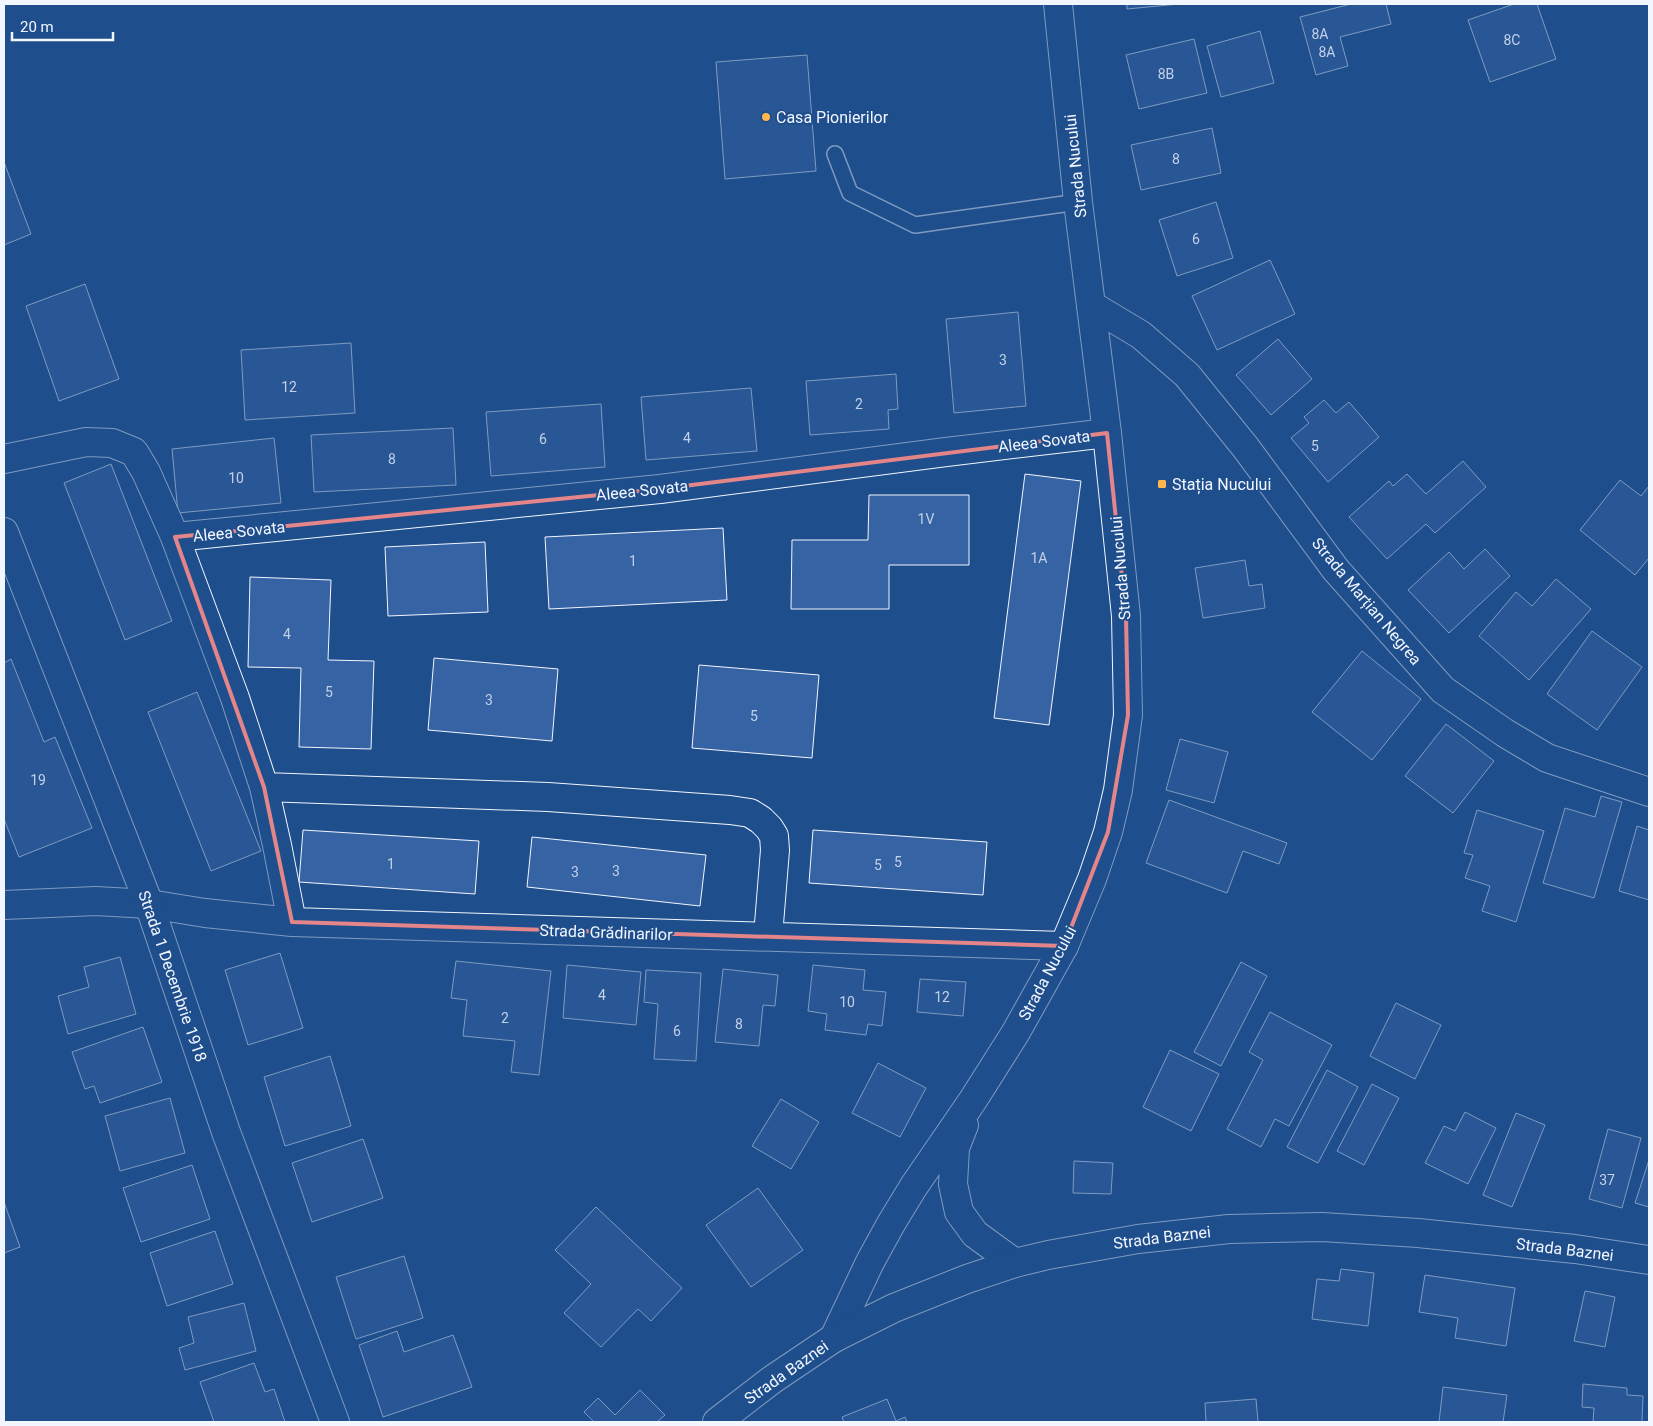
<svg xmlns="http://www.w3.org/2000/svg" width="1653" height="1426" font-family="Roboto,sans-serif">
  <style>
    .building { fill: #3563a3; stroke: #f2f6ff }
    .lines { fill: none; stroke-linecap: round; stroke-linejoin: round }
    .service-casing { stroke: #f2f6ff; stroke-width: 18 }
    .minor-casing { stroke: #f2f6ff; stroke-width: 30 }
    .secondary-casing { stroke: #f2f6ff; stroke-width: 30 }
    .primary-casing { stroke: #f2f6ff; stroke-width: 30 }
    .service { stroke: #1f4e8c; stroke-width: 15 }
    .minor { stroke: #1f4e8c; stroke-width: 28 }
    .secondary { stroke: #1f4e8c; stroke-width: 28 }
    .primary { stroke: #1f4e8c; stroke-width: 28 }
    .marked { fill: none; stroke: #e38589; stroke-width: 4; stroke-linejoin: round }
    .poi-dot { fill: #ffb74d; stroke: #1f4e8c; stroke-width: 2 }
    .labels { text-anchor: middle; stroke-width: 4; stroke-linejoin: round; paint-order: stroke }
    .number-label { font-size: 14px; fill: #c3d1e8 }
    .poi-label { font-size: 16px; fill: #f2f6ff; stroke: #1f4e8c; text-anchor: start }
    .street-label { font-size: 16px; fill: #f2f6ff; stroke: #1f4e8c }
  </style>
  <rect width="100%" height="100%" fill="#1f4e8c"/>
  <path class="building" d="M1127,4H1179L1127,9Z
    M1351,4H1386L1391,24L1340,37L1348,66L1316,75L1300,17Z
    M1514,4H1537L1556,59L1490,82L1468,20Z
    M1260,31L1274,83L1221,97L1207,46Z
    M1194,39L1207,93L1139,109L1126,55Z
    M807,55L816,171L725,179L716,62Z
    M1212,128L1221,173L1141,190L1131,145Z
    M4,162L31,234L4,245Z
    M1216,202L1233,258L1177,276L1159,220Z
    M1270,260L1295,314L1217,350L1192,296Z
    M85,284L119,379L59,401L26,306Z
    M1018,312L1026,406L954,413L946,319Z
    M1278,339L1312,379L1271,415L1236,375Z
    M351,343L355,413L245,420L241,350Z
    M896,374L898,409L888,410L889,429L810,435L806,381Z
    M751,388L757,451L646,460L641,397Z
    M1324,400L1336,413L1349,402L1379,437L1328,482L1291,438L1309,423L1304,417Z
    M601,404L605,467L491,476L486,412Z
    M453,428L456,485L314,492L311,435Z
    M274,438L281,503L178,513L172,449Z
    M1463,461L1486,487L1435,533L1426,524L1387,559L1349,517L1389,481L1393,486L1407,474L1426,494Z
    M111,464L172,621L125,640L64,483Z
    M1025,474L1081,481L1049,725L994,718Z
    M1620,480L1641,496L1649,486V558L1635,575L1580,530Z
    M869,495H969V565H889V609H791L792,540H868Z
    M723,528L727,600L549,609L545,537Z
    M485,542L488,612L388,616L385,547Z
    M1485,549L1510,576L1449,633L1408,590L1449,552L1464,569Z
    M1245,560L1249,586L1262,584L1265,608L1203,618L1195,568Z
    M250,577L331,580L328,660L374,661L371,749L299,747L301,668L248,667Z
    M1556,579L1591,609L1529,680L1479,636L1516,592L1532,606Z
    M1592,631L1642,667L1597,730L1547,694Z
    M1362,651L1421,699L1372,760L1312,712Z
    M434,658L558,669L552,741L428,730Z
    M11,659L44,742L55,737L92,828L19,857L4,819V663Z
    M699,665L819,675L812,758L692,748Z
    M197,692L261,851L211,871L148,712Z
    M1446,724L1494,761L1453,813L1405,776Z
    M1180,739L1228,752L1214,803L1166,790Z
    M1601,796L1622,802L1594,898L1543,883L1565,808L1595,817Z
    M1169,800L1287,843L1279,864L1243,851L1227,893L1146,863Z
    M1477,810L1544,831L1516,922L1482,911L1490,886L1465,878L1473,855L1464,853Z
    M1637,826L1649,830V900L1619,891Z
    M303,830L479,841L475,894L299,882Z
    M813,830L987,842L983,895L809,883Z
    M532,837L706,855L700,906L527,887Z
    M280,953L303,1028L248,1045L225,970Z
    M120,957L136,1014L68,1034L58,996L89,987L84,967Z
    M456,961L551,971L539,1075L511,1072L515,1041L463,1036L467,1000L451,998Z
    M1241,962L1267,976L1221,1066L1194,1052Z
    M567,965L641,972L636,1025L563,1018Z
    M813,965L865,970L863,990L886,992L882,1026L868,1024L866,1035L825,1030L827,1014L808,1011Z
    M723,969L778,975L775,1006L763,1005L759,1046L715,1042Z
    M646,970L701,973L696,1061L654,1059L658,1004L644,1002Z
    M920,979L966,982L963,1016L917,1012Z
    M1396,1003L1441,1025L1415,1079L1370,1056Z
    M1270,1012L1332,1045L1289,1126L1275,1119L1261,1147L1227,1129L1263,1060L1249,1052Z
    M143,1027L162,1082L100,1103L94,1086L85,1089L72,1052Z
    M1170,1050L1219,1074L1191,1131L1143,1107Z
    M330,1056L351,1126L285,1146L264,1077Z
    M878,1063L926,1088L900,1137L852,1113Z
    M1327,1070L1358,1087L1318,1163L1287,1147Z
    M1372,1084L1399,1098L1364,1165L1337,1151Z
    M170,1098L185,1153L120,1171L105,1116Z
    M781,1099L819,1122L791,1169L752,1146Z
    M1465,1112L1496,1128L1468,1184L1425,1163L1444,1126L1455,1131Z
    M1516,1113L1545,1125L1512,1207L1483,1195Z
    M1608,1129L1641,1138L1622,1208L1589,1199Z
    M363,1139L383,1198L312,1222L292,1163Z
    M1649,1160V1207L1635,1203Z
    M1074,1161L1113,1163L1111,1194L1073,1193Z
    M192,1165L210,1219L141,1242L123,1188Z
    M758,1188L803,1250L751,1287L706,1225Z
    M4,1202L20,1247L4,1253Z
    M596,1207L682,1288L651,1321L638,1309L601,1347L564,1313L591,1284L555,1250Z
    M215,1231L233,1284L167,1306L150,1253Z
    M404,1256L423,1318L356,1339L336,1277Z
    M1341,1269L1374,1273L1368,1326L1312,1319L1317,1279L1339,1281Z
    M1425,1275L1515,1288L1506,1346L1455,1338L1458,1318L1419,1312Z
    M1585,1291L1615,1297L1605,1347L1574,1341Z
    M244,1303L256,1351L185,1370L179,1348L194,1343L188,1317Z
    M397,1331L404,1352L453,1335L472,1387L383,1417L359,1345Z
    M254,1363L265,1392L274,1389L285,1422H214L200,1382Z
    M1583,1384L1627,1388V1395L1643,1396L1642,1422H1593L1594,1408L1582,1407Z
    M1443,1387L1507,1395L1503,1422H1439Z
    M640,1390L665,1415L657,1422H594L584,1412L598,1398L615,1415Z
    M887,1399L896,1421L905,1417L907,1422H844L842,1417Z
    M1256,1399L1258,1422H1206L1205,1403Z"/>
  <g class="lines">
    <g class="service-casing">
      <path id="service" d="M835,154L850,193L915,225L1078,202"/>
    </g>
    <g class="minor-casing">
      <path id="minor" d="M1091,305L1141,335L1187,375L1246,448L1336,570L1443,690L1505,733L1547,758L1649,792
        M4,459L86,442L112,443L134,452L146,472L175,537L235,698L264,787L277,845L292,922
        M175,537L660,489L946,452L1107,433
        M264,787L548,797L730,810L750,813L761,820L769,828L774,836L775,850L768,936
        M4,905L96,901L149,904L205,913L292,922L1064,946"/>
    </g>
    <g class="secondary-casing">
      <path id="secondary" d="M4,532L149,904L226,1132L335,1422
        M964,1125L955,1148L953,1184L959,1212L975,1234L1015,1263
        M834,1338L870,1262L892,1222L914,1186L973,1100L1016,1032L1064,946L1092,879L1108,832L1118,790L1128,715L1126,616L1107,433L1078,202L1058,4"/>
    </g>
    <g class="primary-casing">
      <path id="primary" d="M717,1422L773,1379L834,1338L894,1308L967,1279L1015,1263L1048,1255L1138,1239L1229,1229L1322,1227L1418,1233L1575,1249L1649,1260"/>
    </g>
    <use href="#service" class="service"/>
    <use href="#minor" class="minor"/>
    <use href="#secondary" class="secondary"/>
    <use href="#primary" class="primary"/>
  </g>
  <path d="M0 0H1653V1426H0ZM1107,433L1126,616L1128,715L1108,832L1064,946L292,922L264,787L175,537L660,489Z" fill="#1f4e8c" fill-opacity=".55" fill-rule="evenodd"/>
  <path class="marked" d="M1107,433L1126,616L1128,715L1108,832L1064,946L292,922L264,787L175,537L660,489Z"/>
  <g class="poi-dot">
    <circle cx="766" cy="117" r="5"/>
    <rect x="1157" y="479" width="10" height="10" rx="2.5"/>
  </g>
  <g class="labels">
    <g class="number-label">
      <text x="1320" y="39">8A</text>
      <text x="1512" y="45">8C</text>
      <text x="1327" y="57">8A</text>
      <text x="1166" y="79">8B</text>
      <text x="1176" y="164">8</text>
      <text x="1196" y="244">6</text>
      <text x="1003" y="365">3</text>
      <text x="289" y="392">12</text>
      <text x="859" y="409">2</text>
      <text x="687" y="443">4</text>
      <text x="543" y="444">6</text>
      <text x="1315" y="451">5</text>
      <text x="392" y="464">8</text>
      <text x="236" y="483">10</text>
      <text x="926" y="524">1V</text>
      <text x="1039" y="563">1A</text>
      <text x="633" y="566">1</text>
      <text x="287" y="639">4</text>
      <text x="329" y="697">5</text>
      <text x="489" y="705">3</text>
      <text x="754" y="721">5</text>
      <text x="38" y="785">19</text>
      <text x="898" y="867">5</text>
      <text x="391" y="869">1</text>
      <text x="878" y="870">5</text>
      <text x="616" y="876">3</text>
      <text x="575" y="877">3</text>
      <text x="602" y="1000">4</text>
      <text x="942" y="1002">12</text>
      <text x="847" y="1007">10</text>
      <text x="505" y="1023">2</text>
      <text x="739" y="1029">8</text>
      <text x="677" y="1036">6</text>
      <text x="1607" y="1185">37</text>
    </g>
    <g class="poi-label">
      <text x="776" y="123">Casa Pionierilor</text>
      <text x="1172" y="490">Stația Nucului</text>
    </g>
    <g class="street-label">
      <text transform="translate(1075 166) rotate(-96)" y="6">Strada Nucului</text>
      <text transform="translate(1044 441) rotate(-7)" y="6">Aleea Sovata</text>
      <text transform="translate(642 490) rotate(-6)" y="6">Aleea Sovata</text>
      <text transform="translate(239 531) rotate(-6)" y="6">Aleea Sovata</text>
      <text transform="translate(1120 568) rotate(-95)" y="6">Strada Nucului</text>
      <text transform="translate(1367 601) rotate(50)" y="6">Strada Marțian Negrea</text>
      <text transform="translate(606 932) rotate(2)" y="6">Strada Grădinarilor</text>
      <text transform="translate(1047 973) rotate(-62)" y="6">Strada Nucului</text>
      <text transform="translate(173 976) rotate(71)" y="6">Strada 1 Decembrie 1918</text>
      <text transform="translate(1162 1237) rotate(-7)" y="6">Strada Baznei</text>
      <text transform="translate(1565 1249) rotate(7)" y="6">Strada Baznei</text>
      <text transform="translate(786 1372) rotate(-35)" y="6">Strada Baznei</text>
    </g>
  </g>
  <rect width="1653" height="1426" fill="none" stroke="#f2f6ff" stroke-width="10"/>
  <path d="M12 32v8h101v-8" fill="none" stroke="#f2f6ff" stroke-width="2.5"/>
  <text x="20" y="32" font-size="15" fill="#f2f6ff" stroke="#1f4e8c" stroke-width="4" paint-order="stroke">20 m</text>
</svg>
